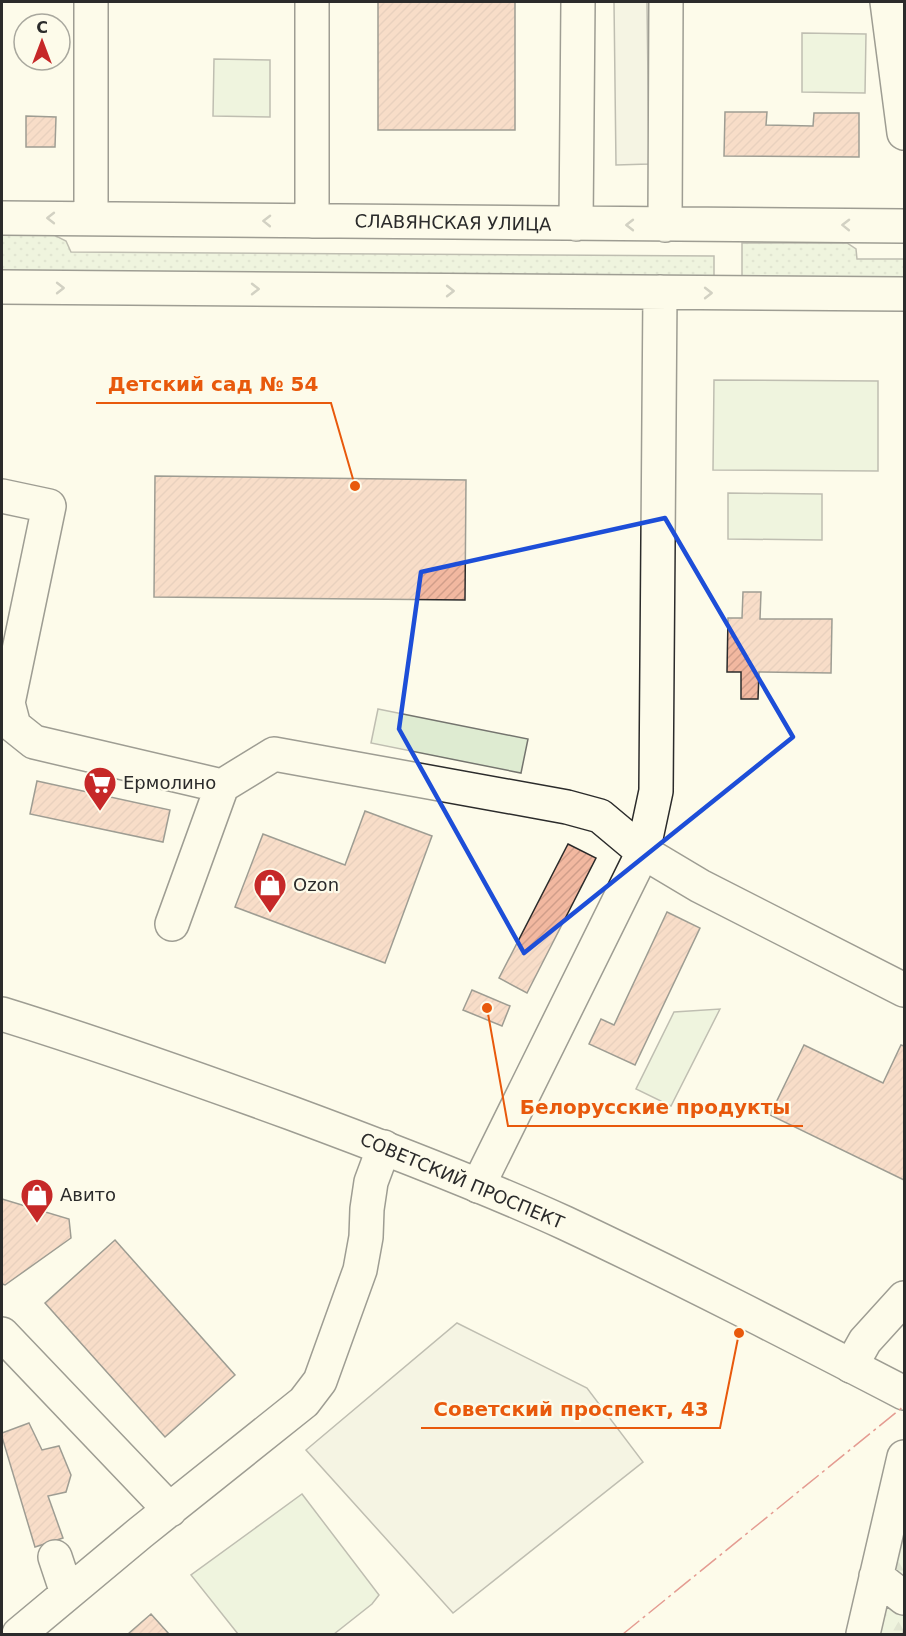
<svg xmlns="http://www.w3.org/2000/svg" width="906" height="1636" font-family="'DejaVu Sans',sans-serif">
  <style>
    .grass { fill: url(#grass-dots); stroke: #74746e; stroke-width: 1.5 }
    .forest { fill: url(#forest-firs); stroke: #74746e; stroke-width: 1.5 }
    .park { fill: #deebd1; stroke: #74746e; stroke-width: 1.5 }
    .parking { fill: #eceadb; stroke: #74746e; stroke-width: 1.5 }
    .building { fill: url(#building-hatch); stroke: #2b2b2b; stroke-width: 1.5 }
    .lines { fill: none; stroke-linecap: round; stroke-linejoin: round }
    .minor-casing { stroke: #2b2b2b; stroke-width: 36 }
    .major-casing { stroke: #2b2b2b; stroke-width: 36 }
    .minor { stroke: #fdfbea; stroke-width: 33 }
    .major { stroke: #fdfbea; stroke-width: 33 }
    .power { stroke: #c62828; stroke-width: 1.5; stroke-dasharray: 21 4.5 3 4.5; stroke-linecap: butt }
    .oneway { stroke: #9e9d94 }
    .marked { fill: none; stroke: #1d4ed8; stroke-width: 4.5; stroke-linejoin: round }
    .labels { text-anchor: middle; stroke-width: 4.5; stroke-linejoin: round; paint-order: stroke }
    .street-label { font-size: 18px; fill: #2b2b2b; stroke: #fdfbea }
    .poi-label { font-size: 18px; fill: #2b2b2b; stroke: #fdfbea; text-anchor: start }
    .leader { fill: none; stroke: #e8590c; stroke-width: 2 }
    .callout-dot { fill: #e8590c; stroke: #fdfbea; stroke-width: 2 }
    .callout-label { font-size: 20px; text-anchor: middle; font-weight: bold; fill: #e8590c; stroke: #fdfbea; stroke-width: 4.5; stroke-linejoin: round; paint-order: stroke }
  </style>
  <defs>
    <pattern id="grass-dots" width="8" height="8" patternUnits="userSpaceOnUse" patternTransform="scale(1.5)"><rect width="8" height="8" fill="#deebd1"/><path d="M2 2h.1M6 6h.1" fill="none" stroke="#bfcab4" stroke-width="1.8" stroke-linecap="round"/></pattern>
    <pattern id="forest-firs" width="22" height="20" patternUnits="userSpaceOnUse" patternTransform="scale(1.5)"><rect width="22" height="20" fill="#deebd1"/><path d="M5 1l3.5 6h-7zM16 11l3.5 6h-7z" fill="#bfcab4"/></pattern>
    <pattern id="building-hatch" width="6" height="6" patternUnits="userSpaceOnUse" patternTransform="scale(1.5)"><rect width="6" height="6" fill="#f2b8a0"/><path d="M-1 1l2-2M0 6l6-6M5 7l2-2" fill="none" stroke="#d09e8a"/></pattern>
  </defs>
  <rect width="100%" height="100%" fill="#fdfbea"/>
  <path class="grass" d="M2,234L54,235L66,241L71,252L714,256V284L2,278Z
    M742,243H847L856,249L857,259H904V285L742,284Z"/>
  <path class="forest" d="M904,1520V1626L903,1634H878Z"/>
  <path class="park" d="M802,33L866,34L865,93L802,92Z
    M214,59L270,60V117L213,116Z
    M714,380L878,381V471L713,470Z
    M728,493L822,494V540L728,539Z
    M378,709L528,739L521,773L371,743Z
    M720,1009L671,1106L636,1089L674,1012Z
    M302,1494L379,1595L372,1604L334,1634H238L191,1575Z"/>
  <path class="parking" d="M614,2H647L649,164L616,165Z
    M457,1323L587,1388L643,1462L453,1613L306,1450Z"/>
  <path class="building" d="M378,2H515V130H378Z
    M725,112H767L766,125L813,126L814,113H859V157L724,156Z
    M26,116L56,117L55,147H26Z
    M155,476L466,480L465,600L154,597Z
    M743,592H761L760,619H832L831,673L759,672L758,699H741V672H727L728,618H742Z
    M37,781L170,810L163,842L30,814Z
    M365,811L432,836L385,963L235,907L263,834L345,865Z
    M568,844L596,858L527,993L499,978Z
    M667,912L700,928L635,1065L589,1044L601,1019L614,1025Z
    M472,990L510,1006L502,1026L463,1010Z
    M804,1045L883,1083L901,1045L904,1046V1180L770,1115Z
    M2,1199L69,1219L71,1238L5,1285L2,1284Z
    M115,1240L235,1375L165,1437L45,1303Z
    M115,1240L235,1375L165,1437L45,1303Z
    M29,1423L42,1450L59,1446L71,1475L66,1492L48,1496L63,1538L35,1547L2,1437V1433Z
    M151,1614L169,1634H128Z"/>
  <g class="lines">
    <g class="minor-casing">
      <path id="minor" d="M91,2V218
        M887,2L904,133
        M2,218L904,226
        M312,221V2
        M576,224L578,2
        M665,225L666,2
        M2,287L904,294
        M2,496L49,506L8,703L14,726L34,742L222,786L274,754L567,807L600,816L643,852L700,886L904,990
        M172,924L222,786
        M478,1186L643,852L656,791L660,292
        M2,1334L170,1510
        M851,1366L865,1341L904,1298
        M55,1557L67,1593
        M876,1576L904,1598
        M19,1634L140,1533L304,1402L320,1381L360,1270L366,1237L367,1209L371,1182L384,1147
        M863,1634L904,1457"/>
    </g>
    <g class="major-casing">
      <path id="major" d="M2,1014C99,1044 195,1078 291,1113C383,1147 475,1182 565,1223C680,1277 792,1335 904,1393"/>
    </g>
    <use href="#minor" class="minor"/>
    <use href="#major" class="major"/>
    <path class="power" d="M623,1634L904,1406"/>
  </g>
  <defs><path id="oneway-chevron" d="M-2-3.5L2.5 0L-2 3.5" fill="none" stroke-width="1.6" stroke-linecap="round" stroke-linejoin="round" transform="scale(1.5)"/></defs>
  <g class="oneway">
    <use href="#oneway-chevron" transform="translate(51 218) rotate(-180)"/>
    <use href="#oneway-chevron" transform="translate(267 221) rotate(-179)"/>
    <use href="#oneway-chevron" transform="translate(630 225) rotate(-180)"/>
    <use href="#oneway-chevron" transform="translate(846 225) rotate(-179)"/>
    <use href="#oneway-chevron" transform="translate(60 288)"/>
    <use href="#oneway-chevron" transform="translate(255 289)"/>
    <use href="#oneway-chevron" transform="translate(450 291)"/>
    <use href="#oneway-chevron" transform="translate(708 293)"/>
  </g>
  <path d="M0 0H906V1636H0ZM665,518L793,737L524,953L399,729L421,572Z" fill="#fdfbea" fill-opacity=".55" fill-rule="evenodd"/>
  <path class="marked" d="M665,518L793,737L524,953L399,729L421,572Z"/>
  <defs>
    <g id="supermarket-pin" transform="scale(1.725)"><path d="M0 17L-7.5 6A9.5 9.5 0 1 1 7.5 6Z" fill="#c62828" stroke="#fdfbea"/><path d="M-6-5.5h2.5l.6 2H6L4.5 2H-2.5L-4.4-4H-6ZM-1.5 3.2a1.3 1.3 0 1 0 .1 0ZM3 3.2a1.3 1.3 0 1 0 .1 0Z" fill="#fff"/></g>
    <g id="shop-pin" transform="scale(1.725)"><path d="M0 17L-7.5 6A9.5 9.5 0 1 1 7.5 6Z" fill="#c62828" stroke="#fdfbea"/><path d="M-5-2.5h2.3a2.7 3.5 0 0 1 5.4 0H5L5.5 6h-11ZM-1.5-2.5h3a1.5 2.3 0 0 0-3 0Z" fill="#fff"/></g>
  </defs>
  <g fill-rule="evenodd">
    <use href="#supermarket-pin" x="100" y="783"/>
    <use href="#shop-pin" x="270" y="885"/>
    <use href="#shop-pin" x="37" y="1195"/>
  </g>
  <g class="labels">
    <g class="street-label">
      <text transform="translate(453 223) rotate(1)" y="6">СЛАВЯНСКАЯ УЛИЦА</text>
      <text transform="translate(462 1181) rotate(23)" y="6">СОВЕТСКИЙ ПРОСПЕКТ</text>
    </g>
    <g class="poi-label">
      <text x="123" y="789">Ермолино</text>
      <text x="293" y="891">Ozon</text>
      <text x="60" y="1201">Авито</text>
    </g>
  </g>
  <path class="leader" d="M355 486L331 403H96M487 1008L508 1126H803M739 1333L720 1428H421"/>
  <g class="callout-dot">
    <circle cx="355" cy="486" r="6"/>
    <circle cx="487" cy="1008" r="6"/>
    <circle cx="739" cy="1333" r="6"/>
  </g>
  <g class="callout-label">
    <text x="213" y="391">Детский сад № 54</text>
    <text x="655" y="1114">Белорусские продукты</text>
    <text x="571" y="1416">Советский проспект, 43</text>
  </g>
  <rect width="906" height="1636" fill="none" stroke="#2b2b2b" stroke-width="6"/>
  <g transform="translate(42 42)"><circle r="28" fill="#fdfbea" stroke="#a9a89e" stroke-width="1.5"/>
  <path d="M0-4.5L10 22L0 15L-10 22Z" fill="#c62828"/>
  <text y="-9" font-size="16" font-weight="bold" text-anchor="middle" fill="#2b2b2b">С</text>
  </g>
</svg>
